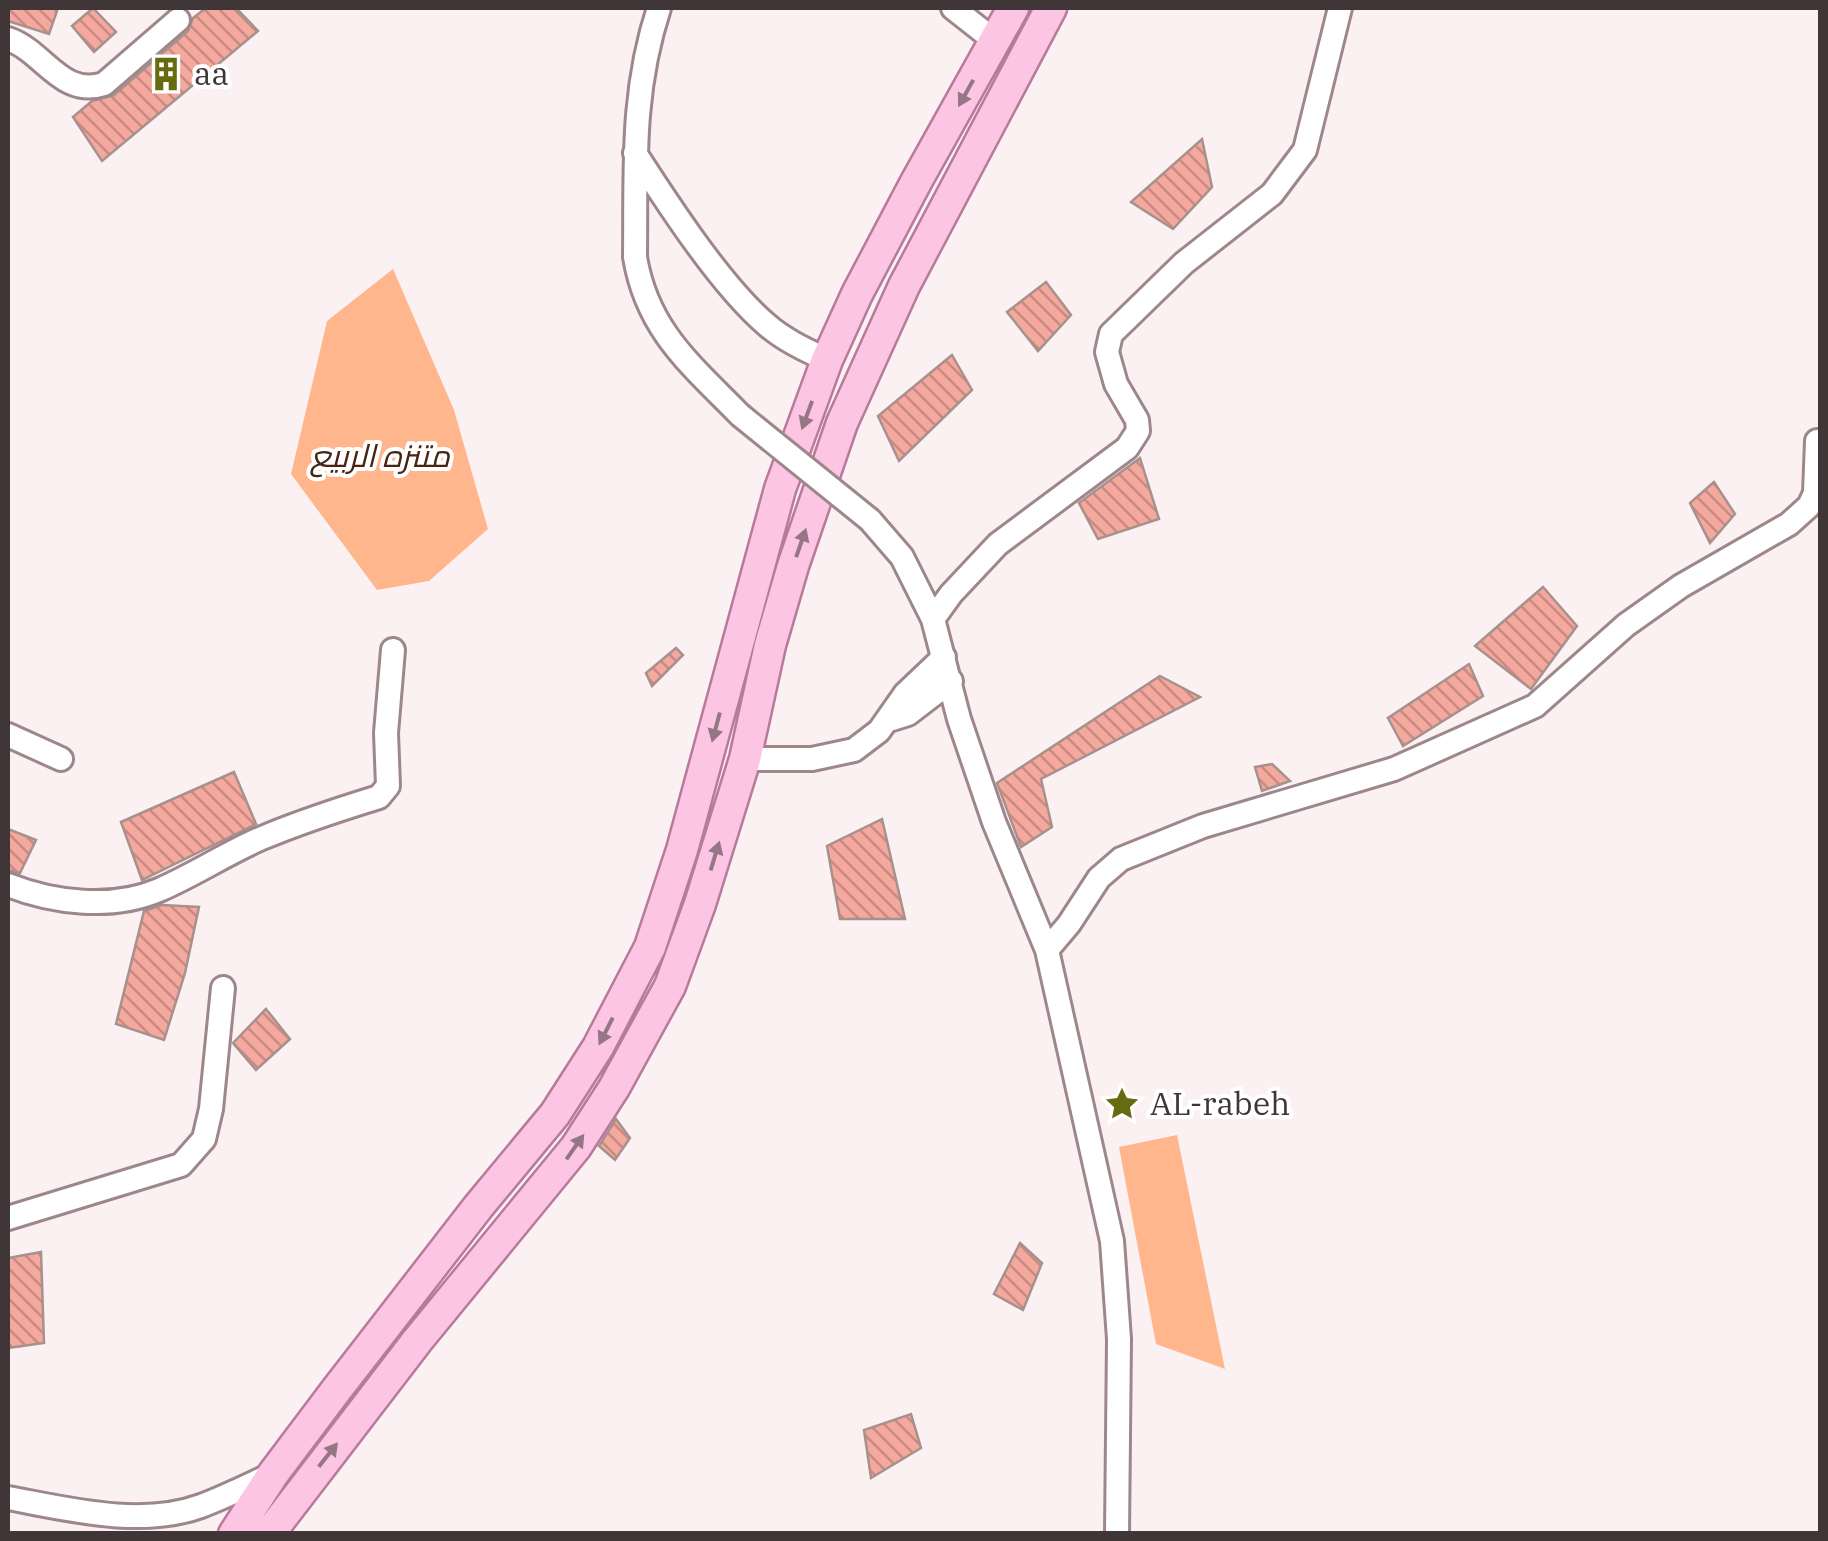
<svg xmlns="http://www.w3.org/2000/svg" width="1828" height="1541" font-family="'IBM Plex Serif',Cairo,serif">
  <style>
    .green { fill: #ffb68d }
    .building { fill: url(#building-back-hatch); stroke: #a7918d; stroke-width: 2.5 }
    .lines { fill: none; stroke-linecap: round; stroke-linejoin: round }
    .minor-casing { stroke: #9e878b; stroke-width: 28 }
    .major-casing { stroke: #b87a9b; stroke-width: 35 }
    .minor { stroke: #fff; stroke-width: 22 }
    .major { stroke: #fbc5e3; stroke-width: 30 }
    .minor-bridge-casing { stroke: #9e878b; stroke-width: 28; stroke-linecap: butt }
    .minor-bridge { stroke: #fff; stroke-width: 22 }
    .oneway { fill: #947685 }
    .labels { text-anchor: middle; stroke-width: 8; stroke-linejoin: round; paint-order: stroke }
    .poi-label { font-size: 32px; fill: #403638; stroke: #fff; text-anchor: start }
    .park-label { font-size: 32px; font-style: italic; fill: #462511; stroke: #fff }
  </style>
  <defs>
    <pattern id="building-back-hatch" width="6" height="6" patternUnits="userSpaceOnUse" patternTransform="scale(2.5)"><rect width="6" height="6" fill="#f5a89d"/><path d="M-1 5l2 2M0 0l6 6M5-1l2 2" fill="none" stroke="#c88a81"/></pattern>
  </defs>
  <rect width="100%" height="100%" fill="#fbf1f3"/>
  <path class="green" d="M393,269L454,410L488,529L429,581L377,590L291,474L327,321Z
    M1177,1135L1225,1369L1156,1344L1119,1147Z"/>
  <path class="building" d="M8,8H58L49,34L8,21Z
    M93,8L116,32L94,52L72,26Z
    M206,8H236L258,31L102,161L73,117L92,101L114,95L188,31L193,18Z
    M1202,139L1212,187L1173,229L1131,202Z
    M1046,282L1071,315L1038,351L1007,312Z
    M952,355L972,390L899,461L878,416Z
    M1140,458L1159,519L1098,539L1079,503Z
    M1714,482L1735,514L1710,543L1690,503Z
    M1543,587L1577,626L1531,689L1475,646Z
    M676,648L683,655L652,686L646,673Z
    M1469,664L1483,696L1403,746L1388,718Z
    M1160,676L1200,697L1041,779L1052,827L1021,847L997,783Z
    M1272,764L1290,781L1262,791L1255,767Z
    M234,772L256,824L142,880L121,822Z
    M882,819L905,919H840L827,846Z
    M8,829L36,840L20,873L8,870Z
    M162,905L199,907L185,973L164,1040L116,1024L144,911Z
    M266,1009L290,1039L256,1070L233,1043Z
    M616,1119L630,1138L615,1160L599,1146Z
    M1020,1243L1042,1263L1023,1310L994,1294Z
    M41,1252L44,1343L8,1348V1258Z
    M911,1414L921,1448L871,1478L864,1430Z"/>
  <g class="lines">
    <g class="minor-casing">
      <path id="minor" d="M659,8C631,93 636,169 635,257C647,330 691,365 740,415
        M953,8L995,41
        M8,39C44,51 61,98 104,84L178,20
        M635,153C668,204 721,286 767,325C784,340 806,350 827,360
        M870,520L902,557L933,619L959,719L994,822L1047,950L1112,1241L1119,1339L1117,1534
        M933,619L951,594L998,544L1127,448L1138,431L1137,420L1116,384L1107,352L1111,334L1184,263L1272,194L1305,150L1340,8
        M889,720L908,714L951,681
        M8,735L61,759
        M745,759H812L854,750L879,731L905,694L944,657
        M8,885C54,903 112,910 159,890C194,875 227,853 262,838C300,822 340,809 379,797L388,786L386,733L393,650
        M1047,950L1069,924L1099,878L1121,859L1203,826L1394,769L1535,706L1626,625L1681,586L1789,524L1809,506L1815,493L1817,441
        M8,1218L181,1165L204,1139L211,1109L223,988
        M8,1498C68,1509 141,1528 201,1506C225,1497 249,1485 273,1474"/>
    </g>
    <g class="major-casing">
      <path id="major" d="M234,1534L273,1474L337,1389L478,1207L555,1114L598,1047L650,947L682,850L780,489L827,360L857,294L916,182L1013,8
        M269,1534L417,1341L576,1147L614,1088L670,986L700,904L745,759L770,645L793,566L842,423L904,286L1051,8"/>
    </g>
    <use href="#minor" class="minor"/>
    <use href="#major" class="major"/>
    <g class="minor-bridge-casing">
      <path id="minor-bridge" d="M740,415L870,520"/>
    </g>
    <use href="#minor-bridge" class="minor-bridge"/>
  </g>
  <defs><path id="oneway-solid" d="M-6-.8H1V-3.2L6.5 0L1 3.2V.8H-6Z" transform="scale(2.5)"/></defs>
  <g class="oneway">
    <use href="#oneway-solid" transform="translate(966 93) rotate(119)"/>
    <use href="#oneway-solid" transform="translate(807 415) rotate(110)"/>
    <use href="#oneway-solid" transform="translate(801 543) rotate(-71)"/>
    <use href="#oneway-solid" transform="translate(716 727) rotate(105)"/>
    <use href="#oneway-solid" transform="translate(715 856) rotate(-73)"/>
    <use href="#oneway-solid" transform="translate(606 1031) rotate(117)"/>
    <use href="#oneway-solid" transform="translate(575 1147) rotate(-55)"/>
    <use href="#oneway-solid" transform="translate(328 1455) rotate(-52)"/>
  </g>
  <defs>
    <g id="building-bare" transform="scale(2.7)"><path d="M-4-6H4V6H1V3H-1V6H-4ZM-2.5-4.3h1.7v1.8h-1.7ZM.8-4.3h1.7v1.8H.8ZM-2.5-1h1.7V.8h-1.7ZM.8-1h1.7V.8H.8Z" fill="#656b0e" stroke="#fff" stroke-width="2.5" paint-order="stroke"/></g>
    <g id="sight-bare" transform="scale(2.7)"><path d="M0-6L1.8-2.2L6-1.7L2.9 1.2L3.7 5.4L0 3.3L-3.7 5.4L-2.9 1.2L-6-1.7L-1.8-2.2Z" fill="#656b0e" stroke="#fff" stroke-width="2.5" paint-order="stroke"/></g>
  </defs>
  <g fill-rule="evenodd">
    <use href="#building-bare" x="166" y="74"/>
    <use href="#sight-bare" x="1122" y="1104"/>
  </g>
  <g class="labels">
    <g class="poi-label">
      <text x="194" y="85">aa</text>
      <text x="1150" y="1115">AL-rabeh</text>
    </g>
    <g class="park-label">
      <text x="380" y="467">متنزه الربيع</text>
    </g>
  </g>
  <rect width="1828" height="1541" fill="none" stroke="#403638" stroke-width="20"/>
</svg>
